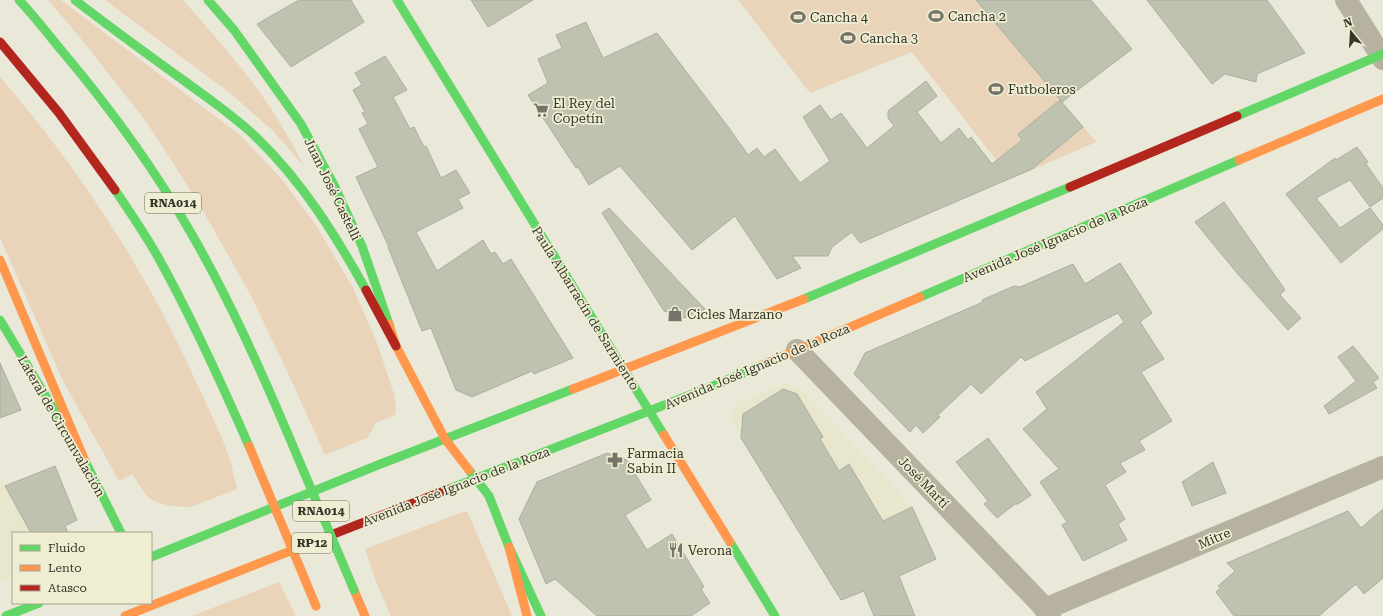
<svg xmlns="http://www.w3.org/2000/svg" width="1383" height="616" font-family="'Roboto Serif',serif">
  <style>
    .built { fill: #e8e7cd }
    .green { fill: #e9d4ba }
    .building { fill: #bec2af; stroke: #acaea2 }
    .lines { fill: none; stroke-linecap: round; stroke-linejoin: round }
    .street { stroke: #b7b1a0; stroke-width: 22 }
    .fast { stroke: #63d668; stroke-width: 9 }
    .slow { stroke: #ff974d; stroke-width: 9 }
    .jam { stroke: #b3261e; stroke-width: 9 }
    .fast-bridge { stroke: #63d668; stroke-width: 9 }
    .slow-bridge { stroke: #ff974d; stroke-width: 9 }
    .labels { text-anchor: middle; stroke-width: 3.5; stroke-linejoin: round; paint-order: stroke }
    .shield { fill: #efeed3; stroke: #6e6c5d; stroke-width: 1 }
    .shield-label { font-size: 12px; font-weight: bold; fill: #36352b }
    .poi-label { font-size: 13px; fill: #36352b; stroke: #efeed3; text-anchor: start }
    .street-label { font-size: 13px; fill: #36352b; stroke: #efeed3 }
  </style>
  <rect width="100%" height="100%" fill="#e9e8d9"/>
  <path class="built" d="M785,383L800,387L924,520L820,566L730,419L737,403Z
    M0,478L31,533H13V577L0,582Z"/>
  <path class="green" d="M48,0H61L240,135L280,177L316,225L353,288L376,340L394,394L396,409L395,415L375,423L374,427L367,438L325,455L287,371L251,296L201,207L157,138L144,119L78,35Z
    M105,0H183C217,39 253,78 280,123C289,137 296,152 304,166L272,130L230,93Z
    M738,0H976L1096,142L1011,179L912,52L810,93Z
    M0,77C77,166 143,266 192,373C204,400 218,426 228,454C232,465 234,477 237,489L191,507C179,507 161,506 151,499C143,493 138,482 132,474L119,481L63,381L0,238Z
    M465,511L468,513L512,616H391L376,582L365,549Z
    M279,582L296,616H192Z"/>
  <path class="building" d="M299,0H351L364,22L291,67L257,24Z
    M471,0H533L488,27Z
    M976,0H1091L1132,49L1062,102Z
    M1147,0H1267L1305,53L1257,74L1256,82L1225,74L1212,84Z
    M586,22L603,58L657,33L729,128L748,155L757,148L764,157L775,149L800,183L830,161L803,117L820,105L831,120L841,113L867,148L894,126L888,118V111L926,81L937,96L917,112L941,143L959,128L968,140L971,137L992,164L1022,140L1018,134L1060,100L1083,127L1032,169L860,243L852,232L832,247L828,256H792L801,268L777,279L735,216L692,250L620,166L589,185L578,167L576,168L528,95L548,83L538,59L562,48L556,35Z
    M385,56L407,90L393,97L410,129L414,127L424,147L426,146L441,178L456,170L470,193L458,199L463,208L416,232L437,271L483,240L491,254L495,252L503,264L511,259L573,358L534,374L532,371L472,397L456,390L431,328L422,331L388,247H389L356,177L378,167L359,129L368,124L362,113L365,112L353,90L362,85L355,73Z
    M1357,147L1368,162L1366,164L1383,188V198L1370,207L1350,180L1316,198L1340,228L1370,208L1383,225V229L1341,263L1286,194L1335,158L1336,160Z
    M1224,202L1285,290L1280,295L1301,318L1288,330L1237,273L1195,222Z
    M609,208L705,309L684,318L664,311L602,213Z
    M1120,263L1152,313L1140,322L1164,359L1141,372L1172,421L1139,441L1145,450L1120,463L1126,472L1105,485L1125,519L1118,524L1127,540L1083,561L1062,525L1067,522L1040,482L1059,469L1023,429L1047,409L1036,392L1124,322L1118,313L1025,361L1021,357L981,394L971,384L938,415L940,417L923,433L916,425L910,432L854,374L865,353L983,302L982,300L1014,286L1020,287L1073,264L1085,284Z
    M1353,346L1379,378L1373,382L1377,388L1329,414L1324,406L1356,381L1338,357Z
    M0,363L21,410L0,418Z
    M783,389L797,394L823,437L820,439L839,471L849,464L883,521L912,507L936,559L899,576L915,616H874L864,591L841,600L741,438L743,414Z
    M988,438L1031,495L1018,504H1015L997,518L984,504L988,501L956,462Z
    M607,453L627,460L651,500L625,515L647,550L672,534L704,587L701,589L710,603L691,616H597L555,579L546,584L519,519L537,482Z
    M1213,462L1226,493L1192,506L1182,482Z
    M55,466L77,520L65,526L68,533H31L5,486Z
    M1383,509V578L1364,594L1356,584L1319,616H1234L1216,592L1221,588L1218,586L1235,571L1227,563L1348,511L1361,528Z"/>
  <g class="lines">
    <path class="street" d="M1346,0L1383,59
      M797,350L1041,604L1050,616
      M1045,609L1383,467"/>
    <path class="fast" d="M19,0C34,16 48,34 62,51C110,108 154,168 191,233C228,297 258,364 287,432
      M75,0C112,29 151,57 190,85C213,102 238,119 259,140C303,183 336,236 366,290
      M208,0L234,30L301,124L335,187L362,246L389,324
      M397,0L664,435
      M1237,116L1383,54
      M115,190C130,212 145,234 158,257C192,318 221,382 249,446
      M920,297L1239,160
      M804,299L1070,187
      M0,320L85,461L121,533
      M469,470L489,496L509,547L541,616
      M449,489L713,386L760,366
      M730,542L775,616
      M151,557L378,465L573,389
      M6,616L39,603"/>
    <path class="slow" d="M1239,160L1383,99
      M0,260L85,461
      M389,324L396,346L445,439L469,470
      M760,366L920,297
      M573,389L804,299
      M664,435L730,542
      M509,547L527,616
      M354,590L365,616
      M125,616L331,535"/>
    <path class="jam" d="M0,42L59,113L115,190
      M1070,187L1237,116
      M366,290L396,346
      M331,535L449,489"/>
    <path class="fast-bridge" d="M287,432L354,590"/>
    <path class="slow-bridge" d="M249,446L316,606"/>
  </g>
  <defs>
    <g id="stadium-bare" transform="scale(1.2)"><path d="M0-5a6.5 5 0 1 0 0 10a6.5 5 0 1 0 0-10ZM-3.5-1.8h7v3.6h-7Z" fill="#757468" stroke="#efeed3" stroke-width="2.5" paint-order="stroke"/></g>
    <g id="supermarket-bare" transform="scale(1.2)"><path d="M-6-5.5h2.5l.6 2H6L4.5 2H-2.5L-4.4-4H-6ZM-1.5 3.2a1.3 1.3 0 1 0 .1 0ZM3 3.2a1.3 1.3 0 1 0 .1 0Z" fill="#757468" stroke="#efeed3" stroke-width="2.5" paint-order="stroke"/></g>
    <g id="shop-bare" transform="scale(1.2)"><path d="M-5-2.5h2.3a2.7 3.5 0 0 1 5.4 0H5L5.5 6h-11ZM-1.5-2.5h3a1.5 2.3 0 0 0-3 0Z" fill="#757468" stroke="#efeed3" stroke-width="2.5" paint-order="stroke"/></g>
    <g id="pharmacy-bare" transform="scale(1.2)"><path d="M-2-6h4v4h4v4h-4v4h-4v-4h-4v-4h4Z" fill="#757468" stroke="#efeed3" stroke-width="2.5" paint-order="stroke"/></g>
    <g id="restaurant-bare" transform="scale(1.2)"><path d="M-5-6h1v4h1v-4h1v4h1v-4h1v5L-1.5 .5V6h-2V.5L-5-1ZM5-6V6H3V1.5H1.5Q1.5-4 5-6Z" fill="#757468" stroke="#efeed3" stroke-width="2.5" paint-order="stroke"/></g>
  </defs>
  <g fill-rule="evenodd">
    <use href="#stadium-bare" x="936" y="16"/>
    <use href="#stadium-bare" x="798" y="17"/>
    <use href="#stadium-bare" x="848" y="38"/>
    <use href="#stadium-bare" x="996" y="89"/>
    <use href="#supermarket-bare" x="541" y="110"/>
    <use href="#shop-bare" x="675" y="314"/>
    <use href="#pharmacy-bare" x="615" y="460"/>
    <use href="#restaurant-bare" x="676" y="550"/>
  </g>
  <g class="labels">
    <g class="shield">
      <rect x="145" y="193" width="56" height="20" rx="3"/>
      <rect x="293" y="501" width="56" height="20" rx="3"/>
      <rect x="292" y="533" width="40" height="20" rx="3"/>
    </g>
    <g class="shield-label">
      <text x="173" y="207">RNA014</text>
      <text x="321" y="515">RNA014</text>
      <text x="312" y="547">RP12</text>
    </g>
    <g class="poi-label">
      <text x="948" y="21">Cancha 2</text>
      <text x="810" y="22">Cancha 4</text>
      <text x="860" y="43">Cancha 3</text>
      <text x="1008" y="94">Futboleros</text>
      <text x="553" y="108">El Rey del<tspan x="553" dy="15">Copetín</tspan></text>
      <text x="687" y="319">Cicles Marzano</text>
      <text x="627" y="458">Farmacia<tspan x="627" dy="15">Sabin II</tspan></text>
      <text x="688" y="555">Verona</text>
    </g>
    <g class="street-label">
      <text transform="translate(333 189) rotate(64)" y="5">Juan José Castelli</text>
      <text transform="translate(1055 239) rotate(-23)" y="5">Avenida José Ignacio de la Roza</text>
      <text transform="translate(586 308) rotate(58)" y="5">Paula Albarracín de Sarmiento</text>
      <text transform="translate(757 366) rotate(-23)" y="5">Avenida José Ignacio de la Roza</text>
      <text transform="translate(62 426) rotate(60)" y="5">Lateral de Circunvalación</text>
      <text transform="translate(924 482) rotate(46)" y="5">José Martí</text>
      <text transform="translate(456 486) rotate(-21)" y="5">Avenida José Ignacio de la Roza</text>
      <text transform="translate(1214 538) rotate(-23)" y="5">Mitre</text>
    </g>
  </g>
  <rect x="12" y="532" width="140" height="72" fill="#efeed3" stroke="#a5a490"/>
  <rect x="20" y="545" width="20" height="6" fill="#63d668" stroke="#a5a490"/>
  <text x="48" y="552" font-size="12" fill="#36352b">Fluido</text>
  <rect x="20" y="565" width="20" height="6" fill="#ff974d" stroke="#a5a490"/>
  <text x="48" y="572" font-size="12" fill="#36352b">Lento</text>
  <rect x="20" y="585" width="20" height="6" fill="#b3261e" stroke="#a5a490"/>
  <text x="48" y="592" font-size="12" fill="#36352b">Atasco</text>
  <g transform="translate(1351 32) rotate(342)" stroke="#efeed3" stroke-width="3" paint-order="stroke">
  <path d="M0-3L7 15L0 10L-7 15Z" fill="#36352b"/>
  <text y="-6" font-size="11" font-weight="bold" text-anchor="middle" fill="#36352b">N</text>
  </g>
</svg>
